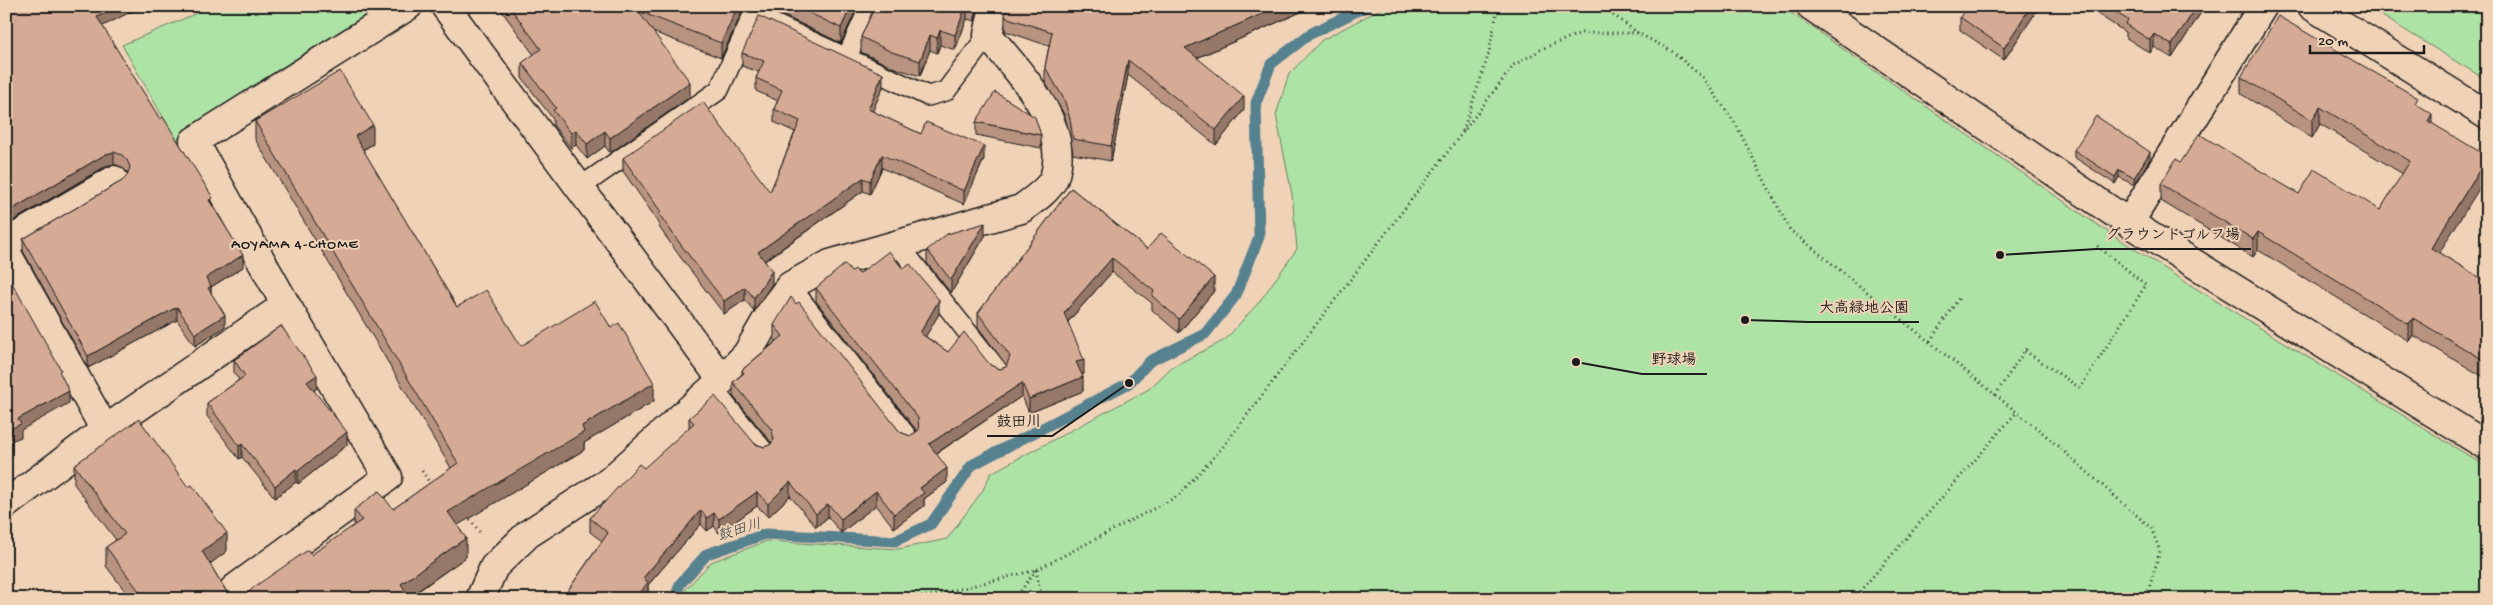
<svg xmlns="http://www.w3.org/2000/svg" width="2493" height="605" font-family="'Gochi Hand','Klee One',sans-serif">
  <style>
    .green { fill: #aee3a6; stroke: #658061 }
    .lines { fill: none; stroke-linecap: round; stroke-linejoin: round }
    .stream { stroke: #56818f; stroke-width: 11 }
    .service-casing { stroke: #1c1c1c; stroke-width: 22 }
    .minor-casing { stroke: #1c1c1c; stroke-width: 31 }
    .path { stroke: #1c1c1c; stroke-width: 3; stroke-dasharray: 1 4; stroke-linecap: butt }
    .service { stroke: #f0d2b6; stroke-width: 19 }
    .minor { stroke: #f0d2b6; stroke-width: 28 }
    .wall { fill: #b89380; stroke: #1c1c1c }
    .shaded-wall { fill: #967868; stroke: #1c1c1c }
    .building { fill: #d6ab95; stroke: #1c1c1c }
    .labels { text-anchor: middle; stroke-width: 4; stroke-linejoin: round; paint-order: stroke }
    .neighbourhood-label { font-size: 15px; letter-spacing: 1px; fill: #1c1c1c; stroke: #f0d2b6 }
    .water-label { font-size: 15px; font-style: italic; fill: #34464c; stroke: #f0d2b6 }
    .leader { fill: none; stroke: #1c1c1c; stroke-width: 2 }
    .callout-dot { fill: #1c1c1c; stroke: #f0d2b6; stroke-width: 2 }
    .callout-label { font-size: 15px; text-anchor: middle; font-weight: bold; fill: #1c1c1c; stroke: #f0d2b6; stroke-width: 4; stroke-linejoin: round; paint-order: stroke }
  </style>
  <rect width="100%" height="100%" fill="#f0d2b6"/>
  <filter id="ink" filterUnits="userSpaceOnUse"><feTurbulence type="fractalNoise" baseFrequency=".02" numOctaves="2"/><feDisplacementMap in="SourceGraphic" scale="10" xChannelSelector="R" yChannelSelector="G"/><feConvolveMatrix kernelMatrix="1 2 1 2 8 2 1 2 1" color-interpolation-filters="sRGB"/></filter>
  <g filter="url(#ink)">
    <path class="green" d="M205,6H385L176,140L122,45L195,14Z
      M1386,6H1781L2102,228L2187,283L2487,467V599H683L686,589L711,562L767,541L899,549L947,539L983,490L991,473L1149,389L1172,367L1225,340L1260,301L1297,249L1292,194L1276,115L1289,74L1322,40Z
      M2366,6H2487V77L2483,78Z"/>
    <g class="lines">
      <path class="stream" d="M675,599L680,584L707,554L766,534L895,541L931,524L972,465L1129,383L1150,361L1205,334L1236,295L1259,237L1256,103L1271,64L1310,34L1367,6"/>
      <g class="service-casing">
        <path id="service" d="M753,14L928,96L946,91L988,35
          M847,57L870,6
          M579,188L719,90L757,6
          M897,243L999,372
          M790,286L909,439
          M712,388L763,450"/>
      </g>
      <g class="minor-casing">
        <path id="minor" d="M445,6L722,380L610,481L528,534L494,567L480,599
          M1811,6L2129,223L2487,446
          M2312,6L2487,115
          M2129,223L2263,6
          M6,243L114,180
          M6,252L105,430
          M722,380L747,354L774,307L790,286L830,264L1021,209C1031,202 1049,190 1054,178C1072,125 1018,72 988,35L994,6
          M6,504L105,430L286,305L194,141L408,6
          M240,599L234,589L388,477L286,305"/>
      </g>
      <path class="path" d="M1601,6L1638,33
        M1463,131L1489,53L1498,6
        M1930,341L1959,298
        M2025,351L2080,388L2146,285L2095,244
        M1995,395L2028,346
        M422,471L431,485
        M467,515L481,534
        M1036,570L1042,599
        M906,599L935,595L1036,570L1178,496L1222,448L1514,65L1544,48L1581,33H1638L1673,52L1702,77L1735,123L1790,230L2044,434L2151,528L2160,551L2146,599
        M1015,599L1036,570
        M1853,599L2017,412"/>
      <use href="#service" class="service"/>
      <use href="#minor" class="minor"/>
    </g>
    <path class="wall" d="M142,6L102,26L213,205L243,267L211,287V293L225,327L195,346L177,320L88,368L23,251V239L122,181L127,176L128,174L127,172L122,167L114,164L106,166L6,225V7Z
      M498,6H745L721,58L653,32L690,97L610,153L605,146L587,159L576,145L571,148L553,125V119L522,78V63L534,55Z
      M767,6H858L841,43L768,8Z
      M875,6H979L975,21L967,19L955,50L940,45L937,53L930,50L920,76L892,67L861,52V37Z
      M1007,6H1310V8L1197,58L1244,110L1216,145L1128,75L1111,161L1073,154L1070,134L1064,114L1045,82V67L1049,46L1005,31V17Z
      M2040,6L2004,60L1960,30V17Z
      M2085,6H2205L2172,58L2154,47L2150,53L2125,37V32Z
      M742,53L883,87L872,111L921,134L984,159L964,204L882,168L870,194L863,191L765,261L772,284L754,311L745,300L724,314L681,258L659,227V223L623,171V158L770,192L795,132L774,122V109L778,101L756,91V78L759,72L742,66Z
      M2241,77L2418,105L2432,123L2439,253L2487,282V379L2413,335L2409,341L2258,250L2253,257L2161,201V184L2181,162L2299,194L2380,210L2403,174L2320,124L2312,138L2241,94Z
      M255,121L373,144L363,150L457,307L521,346L654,401L584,443V450L457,525L466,557L410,597L411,599H238L248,593L311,555L354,526V510L393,509L451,468L255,139Z
      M976,122L1041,135V148L976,135Z
      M2074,150L2150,159L2134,185L2119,177L2115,184L2074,157Z
      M1071,188L1147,249L1214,291L1179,333L1152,310V303L1112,272L1068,322L1084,374H1082L1083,391L1029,413L1022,396L936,454L947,482L924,499V506L894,528L876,505L841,533L828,517L816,527L790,496L768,517L757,506L719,533L714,526L707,531L701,524L648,585V596L646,599H562L602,541L590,532V518L689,428V418L764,447L770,445L772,443L733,396V382L742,374V370L776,341L774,338V325L796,304L900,432L910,436L917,431L816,301V288L851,272L859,274L939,314L925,336L948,352L990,365L1000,369L1006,367L1007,366L978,327V313Z
      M985,236L951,293L927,263V250Z
      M234,360L317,388L314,391L347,445L298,484L296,482L275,498L242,457L239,459L207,416V403L239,380L234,373Z
      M74,465L227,551L210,564L231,599H131L106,566V547L116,540L74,484Z"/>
    <path class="shaded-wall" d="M118,6H142L97,29V17Z
      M738,6H745L721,58V43Z
      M851,6H858L841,43V28Z
      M966,6H967V19L955,50V35Z
      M975,6H979L975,21Z
      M1280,6H1310V8L1185,63V48Z
      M2031,6H2040L2004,60V48Z
      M2197,6H2205L2172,58V45Z
      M940,30V45L937,53V38Z
      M2154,34V47L2150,53V40Z
      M930,35V50L920,76V61Z
      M1128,60V75L1111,161V146Z
      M883,74V87L868,122V109Z
      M690,82V97L610,153V138Z
      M1244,96V110L1216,145V130Z
      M2320,107V124L2312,138V120Z
      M2432,114V131L2428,121Z
      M373,125V144L355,154V136Z
      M576,130V145L571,148V133Z
      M605,131V146L587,159V144Z
      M984,146V159L964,204V191Z
      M114,152V164L106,166L6,225V213L106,154Z
      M2150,152V159L2134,185V178Z
      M882,155V168L870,194V181Z
      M2487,158V176L2431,266V248Z
      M2119,170V177L2115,184V177Z
      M863,178V191L758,265V252Z
      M985,223V236L951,293V280Z
      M2258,232V250L2253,257V239Z
      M243,255V267L211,287V298L208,300L206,278Z
      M1112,258V272L1064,326V313Z
      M772,271V284L754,311V298Z
      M1214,277V291L1179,333V319Z
      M745,287V300L724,314V301Z
      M939,300V314L920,346V333Z
      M177,307V320L88,368V356Z
      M225,315V327L195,346V334Z
      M2413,318V335L2409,341V324Z
      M1084,360V374L1076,376V362Z
      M317,375V388L307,395V382Z
      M1083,377V391L1029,413V399Z
      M654,383V401L584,443V450L448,531V512L582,426Z
      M1022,383V396L929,458V444Z
      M69,391V403L21,430V437L6,443V431L18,419Z
      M347,432V445L298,484V471Z
      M242,444V457L239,459V446Z
      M947,468V482L924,499V506L894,528V514L920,488Z
      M296,469V482L275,498V486Z
      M790,482V496L768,517V504Z
      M876,491V505L841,533V519Z
      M757,492V506L719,533V519Z
      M828,504V517L816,527V514Z
      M701,510V524L648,585V596L646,599H636L643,578Z
      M714,513V526L707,531V518Z
      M227,533V551L202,570V551Z
      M466,538V557L406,599L401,584Z"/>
    <path class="building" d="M8,6H118L97,17L160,119L163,117L213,198L209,200L243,255L206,278L211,286L208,288L225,315L195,334L177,307L88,356L23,239L122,181L127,176L130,167L127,160L122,155L114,152L106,154L6,213V7Z
      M509,6H738L721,43L638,11L690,82L610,138L605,131L587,144L576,130L571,133L553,110L556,108L522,63L541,49Z
      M795,6H851L841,28Z
      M875,6H966L955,35L940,30L937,38L930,35L920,61L892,52L861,37Z
      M1007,6H1135L1137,8V6H1280L1185,48L1244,96L1216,130L1128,60L1111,146L1073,139L1070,119L1064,99L1045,67L1052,32L1005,17Z
      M1967,6H2031L2004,48L1960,17Z
      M2105,6H2197L2172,45L2154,34L2150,40L2125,24L2128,20Z
      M759,16L883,74L868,109L921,134L926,122L984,146L964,191L882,155L870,181L863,178L758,252L772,271L754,298L745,287L724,301L681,245L659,214L661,212L623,158L703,102L770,192L800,121L774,109L782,90L756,78L764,61L742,53Z
      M2278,16L2418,98L2415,103L2432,114L2428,121L2487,156V158L2431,248L2487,282V362L2413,318L2409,324L2258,232L2253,239L2161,184L2176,159L2181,162L2199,134L2299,194L2314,169L2380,210L2410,161L2320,107L2312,120L2241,77Z
      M340,71L373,125L355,136L457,307L486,290L521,346L595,301L611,328L619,323L654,383L582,426L584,432L448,512L466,538L401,584L411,599H310L308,597L306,599H291L289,597L286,599H238L248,593L254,587L308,550L311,555L362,520L354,510L379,491L393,509L458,463L255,121Z
      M995,92L1035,117L1041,135L976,122Z
      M2096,116L2150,152L2134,178L2119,170L2115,177L2074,150Z
      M1071,188L1147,249L1161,233L1214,277L1179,319L1152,296L1154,291L1112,258L1064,313L1084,360L1076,362L1083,377L1029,399L1022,383L929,444L947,468L920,488L924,493L894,514L876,491L841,519L828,504L816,514L790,482L768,504L757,492L719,519L714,513L707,518L701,510L643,578L648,582L636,599H562L608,533L590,518L639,464L644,468L694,423L689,418L715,396L755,444L764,447L770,445L774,440L772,430L733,382L744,373L742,370L783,336L774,325L791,297L796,304L799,302L900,432L910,436L919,430L918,418L816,288L845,264L851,272L855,269L859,274L889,251L903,269L910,264L939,300L920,333L948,352L964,332L990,365L1000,369L1006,367L1010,356L978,313Z
      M985,223L951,280L927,250L947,234Z
      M6,272L61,370L59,371L69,391L18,419L21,424L6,431Z
      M281,326L317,375L307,382L347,432L298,471L296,469L275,486L242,444L239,446L207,403L245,376L234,360Z
      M139,419L188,487L192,485L227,533L202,551L231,599H145L106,547L125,534L74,465Z"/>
  </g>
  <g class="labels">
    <g class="neighbourhood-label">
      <text x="295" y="248">AOYAMA 4-CHOME</text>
    </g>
    <g class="water-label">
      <text transform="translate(739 529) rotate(-17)" y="5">鼓田川</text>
    </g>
  </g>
  <path class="leader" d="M2000 255L2096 249H2251M1745 320L1809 322H1919M1576 362L1642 374H1707M1129 383L1052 436H987"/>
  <g class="callout-dot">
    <circle cx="2000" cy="255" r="5"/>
    <circle cx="1745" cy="320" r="5"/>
    <circle cx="1576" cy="362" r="5"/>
    <circle cx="1129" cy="383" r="5"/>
  </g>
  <g class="callout-label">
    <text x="2173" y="239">グラウンドゴルフ場</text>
    <text x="1864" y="312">大高緑地公園</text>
    <text x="1674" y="364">野球場</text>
    <text x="1019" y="426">鼓田川</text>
  </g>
  <rect width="2493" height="605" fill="none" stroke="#f0d2b6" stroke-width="25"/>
  <rect x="12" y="12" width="2468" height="580" fill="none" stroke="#1c1c1c" stroke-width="2" filter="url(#ink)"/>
  <path d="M2310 45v8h114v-8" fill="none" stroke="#1c1c1c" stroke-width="2.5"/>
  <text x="2318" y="45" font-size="15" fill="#1c1c1c" stroke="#f0d2b6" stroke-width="4" paint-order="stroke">20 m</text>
</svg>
